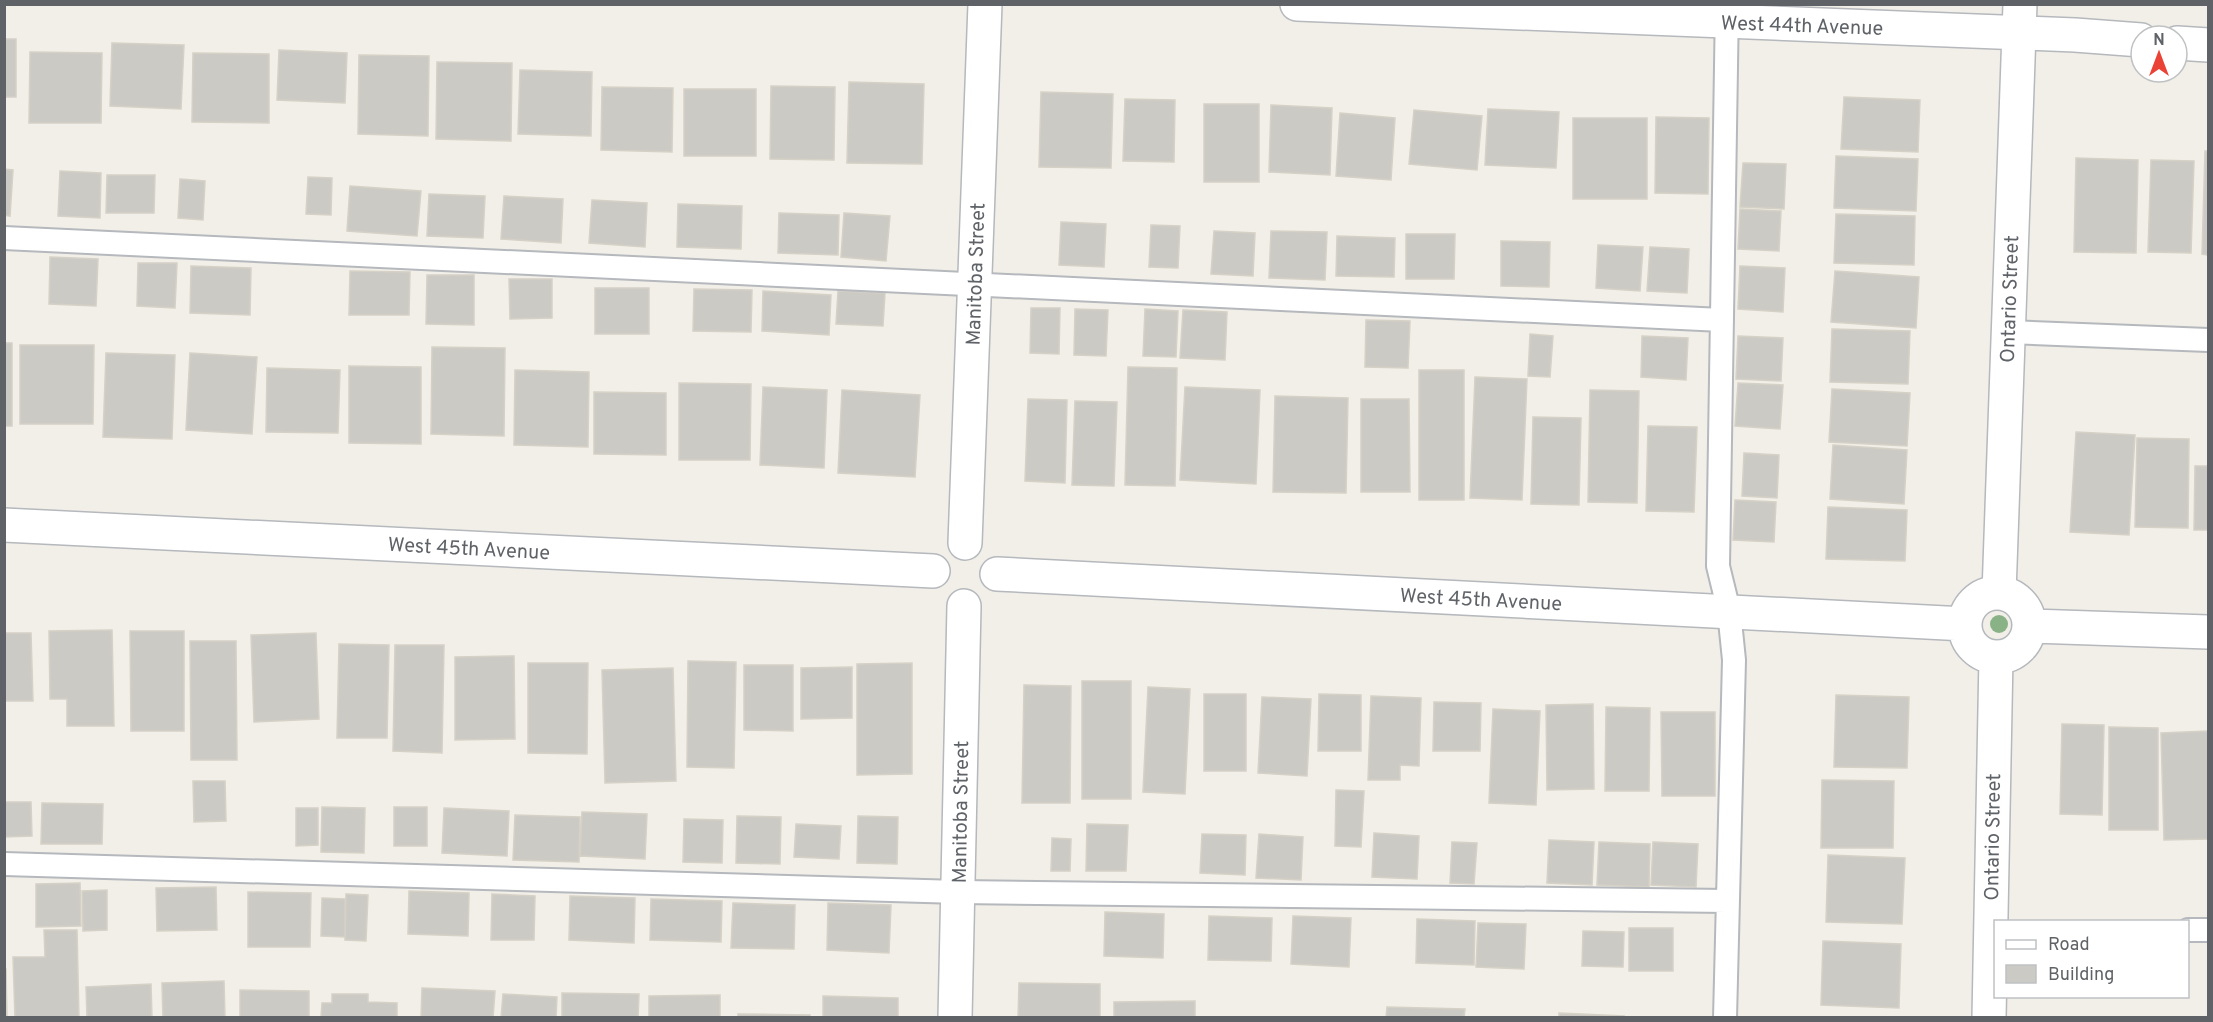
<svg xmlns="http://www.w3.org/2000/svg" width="2213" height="1022" font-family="Overpass,sans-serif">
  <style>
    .building { fill: #cccac5; stroke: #d6d1c6; stroke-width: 1.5 }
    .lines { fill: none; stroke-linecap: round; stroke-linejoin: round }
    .service-casing { stroke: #b5b8bc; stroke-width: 26 }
    .minor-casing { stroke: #b5b8bc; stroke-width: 36 }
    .service { stroke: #fff; stroke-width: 22 }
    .minor { stroke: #fff; stroke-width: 33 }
    .tree { fill: #89b387 }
    .labels { text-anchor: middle; stroke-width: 6; stroke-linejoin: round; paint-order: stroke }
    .street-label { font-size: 20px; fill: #5f6368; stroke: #fff }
  </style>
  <rect width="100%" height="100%" fill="#f1efe8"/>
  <path class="building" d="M4,39H16V97H4Z
    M112,43L184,45L181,109L110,106Z
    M279,50L347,53L345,103L277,100Z
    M30,52L102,53L101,123H29Z
    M193,53L269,54V123L192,122Z
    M359,55L429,56L428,136L358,134Z
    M437,62L512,63L511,141L436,139Z
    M520,70L592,72L591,136L518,134Z
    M849,82L924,84L922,164L847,163Z
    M771,86L835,87L834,160L770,159Z
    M602,87L673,88L672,152L601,150Z
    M684,89H756V156H684Z
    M1041,92L1113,94L1111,168L1039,167Z
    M1844,97L1920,100L1918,152L1841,149Z
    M1125,99L1175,100L1174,162L1123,161Z
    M1204,104H1259V182H1204Z
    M1271,105L1332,108L1330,175L1269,172Z
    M1488,109L1559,112L1556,168L1485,165Z
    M1414,110L1482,116L1477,170L1409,164Z
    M1340,113L1395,118L1391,180L1336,176Z
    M1656,117L1709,118L1708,194L1655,193Z
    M1573,118H1647V199H1573Z
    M2205,151H2208V255L2202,254Z
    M1836,156L1918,159L1916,211L1834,208Z
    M2076,158L2138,160L2136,253L2074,252Z
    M2151,160L2194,161L2191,253L2148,252Z
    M1743,163L1786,164L1784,209L1740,207Z
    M4,169L13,170L10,216L4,215Z
    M60,171L101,173L100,218L58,216Z
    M107,175H155L154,213H106Z
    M308,177L332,178L331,215L306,214Z
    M180,179L205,181L203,220L178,218Z
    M350,186L421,191L417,236L347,231Z
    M429,194L485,196L483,238L427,236Z
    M504,196L563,199L561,243L501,239Z
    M592,200L647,203L645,247L589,243Z
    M678,204L742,206L741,249L677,247Z
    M1740,209L1781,211L1779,251L1738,249Z
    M779,213L839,215L838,255L778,253Z
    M844,213L890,216L886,261L841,257Z
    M1836,214L1915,216L1914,265L1834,263Z
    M1061,222L1106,224L1104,267L1059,265Z
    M1151,225L1180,226L1178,268L1149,267Z
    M1214,231L1255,233L1253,276L1211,274Z
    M1271,231L1327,232L1325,280L1269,278Z
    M1406,234H1455L1454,279H1406Z
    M1337,236L1395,238L1394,277L1336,276Z
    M1501,241L1550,242L1549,287L1501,286Z
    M1598,245L1643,247L1640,291L1596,288Z
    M1650,247L1689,249L1687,293L1647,291Z
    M50,257L98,259L96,306L49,304Z
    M138,263H177L175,308L137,306Z
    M191,266L251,268L250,315L190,313Z
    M1740,266L1785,268L1783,312L1738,309Z
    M350,271L410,272L409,315H349Z
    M1835,271L1919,277L1916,328L1831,322Z
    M427,275H474V325L426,324Z
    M509,279H552V318L510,319Z
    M595,288H649V334H595Z
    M694,289L752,290L751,332L693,331Z
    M763,291L831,295L829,335L762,331Z
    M838,291L885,293L883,326L836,324Z
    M1031,308H1060L1059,354L1030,353Z
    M1075,309L1108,310L1106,356L1074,355Z
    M1145,309L1178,311L1176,357L1143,356Z
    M1183,310L1227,312L1225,360L1180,358Z
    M1366,320L1410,321L1408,368L1365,367Z
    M1832,329L1910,331L1908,384L1830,382Z
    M1530,334L1553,336L1550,377L1528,376Z
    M1642,336L1688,338L1686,380L1641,377Z
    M1738,336L1783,338L1781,381L1736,379Z
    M4,343H12V426H4Z
    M20,345H94L93,424H20Z
    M432,347L505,348L504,436L431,434Z
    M106,353L175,355L172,439L103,437Z
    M190,353L257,357L252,434L186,430Z
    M349,366L421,367V444L349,443Z
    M1128,367L1177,368L1175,486L1125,485Z
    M267,368L340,370L338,433L266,432Z
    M515,370L589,372L588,447L514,445Z
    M1419,370H1464V500H1419Z
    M1475,377L1527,379L1522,500L1470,498Z
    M679,383L751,384L750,460H679Z
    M1738,383L1783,385L1780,429L1735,426Z
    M763,387L827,390L824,468L760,465Z
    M1185,387L1260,390L1256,484L1180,480Z
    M1832,389L1910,393L1907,446L1829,442Z
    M842,390L920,395L915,477L838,473Z
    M1590,390L1639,391L1637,503L1588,502Z
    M594,392L666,393V455L594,454Z
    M1275,396L1348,398L1346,493L1273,492Z
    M1028,399L1067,400L1065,483L1025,481Z
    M1361,399H1409L1410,492H1361Z
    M1075,401L1117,402L1114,486L1072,485Z
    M1533,417L1581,418L1579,505L1531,504Z
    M1648,426L1697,427L1694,512L1646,511Z
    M2076,432L2135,435L2129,535L2070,532Z
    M2137,438L2189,439L2188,528L2135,527Z
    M1833,445L1907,450L1904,504L1830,499Z
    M1744,453L1779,455L1777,498L1742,496Z
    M2195,466H2208V530H2194Z
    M1735,500L1776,502L1774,542L1733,540Z
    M1828,507L1907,510L1905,561L1826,559Z
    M112,630L114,726H67V699H50L49,631Z
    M130,631H184V731H131Z
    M4,633H31L33,701H4Z
    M316,633L319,719L254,722L251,635Z
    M190,641H236L237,760H191Z
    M339,644L389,645L387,738H337Z
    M395,645H444L442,753L393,751Z
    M514,656L515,739L455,740V657Z
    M688,661L736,662L734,768L687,767Z
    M528,663H588L587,754L528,753Z
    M912,663V774L857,775V664Z
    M744,665H793V731L744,730Z
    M852,667V718L801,719V668Z
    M673,668L676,781L605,783L602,670Z
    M1082,681H1131V799H1082Z
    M1024,685L1071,686L1070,803H1022Z
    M1148,687L1190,689L1185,794L1143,792Z
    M1204,694H1246V771H1204Z
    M1319,694L1361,695V751H1318Z
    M1836,695L1909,697L1907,768L1834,767Z
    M1371,696L1421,698L1419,766L1400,765V780H1368Z
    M1262,697L1311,699L1307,776L1258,773Z
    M1434,702L1481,703L1480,751H1433Z
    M1593,704L1594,789L1547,790L1546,705Z
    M1606,707L1650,708L1649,791H1605Z
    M1493,709L1540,711L1536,805L1489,803Z
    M1661,712H1715V796H1662Z
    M2062,724L2104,725L2102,815L2060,814Z
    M2109,727L2158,728V830H2109Z
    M2208,731V839L2164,840L2161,733Z
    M1822,780L1894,781L1893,848H1821Z
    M193,781H225L226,821L194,822Z
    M1336,790L1364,791L1361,847L1335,846Z
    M4,802H31L32,836L4,837Z
    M42,803L103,804L102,844H41Z
    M322,807L365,808L364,853L321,852Z
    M394,807H427V846H394Z
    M296,808H318V845L296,846Z
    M444,808L509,811L507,856L442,853Z
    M582,812L647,814L645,859L580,856Z
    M515,815L580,817L579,862L513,860Z
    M737,816L781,817L780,864L736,863Z
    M858,816L898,817L897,864L857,863Z
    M684,819L723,820L722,863L683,862Z
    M796,824L841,826L839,859L794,857Z
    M1087,824L1128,825L1126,871H1086Z
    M1374,833L1419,836L1417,879L1372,877Z
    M1202,834L1246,835L1245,875L1200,873Z
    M1259,834L1303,837L1301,880L1256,878Z
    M1052,838L1071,839L1070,871H1051Z
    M1549,840L1594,842L1592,885L1547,883Z
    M1452,842L1477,843L1474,884L1450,883Z
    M1599,842L1650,844L1649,887L1597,885Z
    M1653,842L1698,844L1696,887L1651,885Z
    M1828,855L1905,858L1902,924L1826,922Z
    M80,883L81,926L36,927V884Z
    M216,887L217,930L157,931L156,888Z
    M107,890V930L83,931L82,891Z
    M409,891L469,893L468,936L408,934Z
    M248,892L311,893L310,947H248Z
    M346,894L368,895L366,941L345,940Z
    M492,894L535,896L534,940H491Z
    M570,896L635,898L634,943L569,940Z
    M322,898L345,899V937L321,936Z
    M651,899L722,901L721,942L650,940Z
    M733,903L795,905L794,949L731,948Z
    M828,903L891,905L889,953L827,950Z
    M1105,912L1164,914L1163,958L1104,956Z
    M1209,916L1272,918L1271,961L1208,960Z
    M1293,916L1351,918L1349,967L1291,964Z
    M1417,919L1475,921L1474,965L1416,963Z
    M1478,923L1526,924L1524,969L1476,967Z
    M1629,928H1673V971H1629Z
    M44,930H77L79,1018H15L13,957H45Z
    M1583,931L1624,932L1623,967L1582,966Z
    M1823,941L1901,944L1899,1008L1821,1005Z
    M4,969H6L7,1018H4Z
    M224,981L225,1018H163L162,983Z
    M1019,983L1100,984V1018H1018Z
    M151,984L152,1018H87L86,987Z
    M422,988L495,991L493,1018H421Z
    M240,990L309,991V1018H240Z
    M562,993L639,994L638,1018H562Z
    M332,994H368V1002L397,1003V1018H321L322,1003H332Z
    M503,994L557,997L556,1018H501Z
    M720,995V1018H649V996Z
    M823,996L898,998V1018H823Z
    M1195,1001V1018H1114V1002Z
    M1387,1007L1465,1009L1464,1018H1386Z
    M1559,1013L1624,1016L1623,1018H1559Z
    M738,1014L810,1015V1018H738Z"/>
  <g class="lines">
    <g class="service-casing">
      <path id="service" d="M4,238L1722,320
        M2008,332L2208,340
        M4,864L959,892L1727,901
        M2188,930H2208
        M1725,1018L1734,660L1729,611L1718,566L1727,4"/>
    </g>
    <g class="minor-casing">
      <path id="minor" d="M1297,4L2075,35L2141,40
        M2177,43L2208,45
        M4,525L933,571
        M965,543L985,4
        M997,574L1965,624
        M1999,593L2020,4
        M1965 625a32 32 0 1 1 64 0a32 32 0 1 1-64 0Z
        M2029,626L2208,632
        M955,1018L964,606
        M1989,1018L1996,657"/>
    </g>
    <use href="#service" class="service"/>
    <use href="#minor" class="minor"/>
  </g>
  <circle class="tree" cx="1999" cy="624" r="9"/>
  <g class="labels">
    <g class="street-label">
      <text transform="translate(1802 25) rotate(2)" y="7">West 44th Avenue</text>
      <text transform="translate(975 274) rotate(-88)" y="7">Manitoba Street</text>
      <text transform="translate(2009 299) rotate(-88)" y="7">Ontario Street</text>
      <text transform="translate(469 548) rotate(3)" y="7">West 45th Avenue</text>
      <text transform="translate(1481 599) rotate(3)" y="7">West 45th Avenue</text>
      <text transform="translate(960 812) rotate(-89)" y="7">Manitoba Street</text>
      <text transform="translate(1992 837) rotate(-89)" y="7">Ontario Street</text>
    </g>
  </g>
  <rect width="2213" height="1022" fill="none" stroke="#5f6368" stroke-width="12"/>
  <rect x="1994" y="920" width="195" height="78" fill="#ffffff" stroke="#bfc1c3" stroke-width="1.5"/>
  <rect x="2006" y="940" width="30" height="9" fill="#ffffff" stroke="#bfc1c3" stroke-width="1.5"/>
  <text x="2048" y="950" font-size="18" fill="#5f6368">Road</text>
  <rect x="2006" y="965" width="30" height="18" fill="#cccac5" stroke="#bfc1c3" stroke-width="1.5"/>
  <text x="2048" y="980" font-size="18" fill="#5f6368">Building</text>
  <g transform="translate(2159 54)"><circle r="28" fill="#ffffff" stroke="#bfc1c3" stroke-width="1.5"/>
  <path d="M0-4.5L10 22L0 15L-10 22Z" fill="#ea4335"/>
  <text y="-9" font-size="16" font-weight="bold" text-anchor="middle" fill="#5f6368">N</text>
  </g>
</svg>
